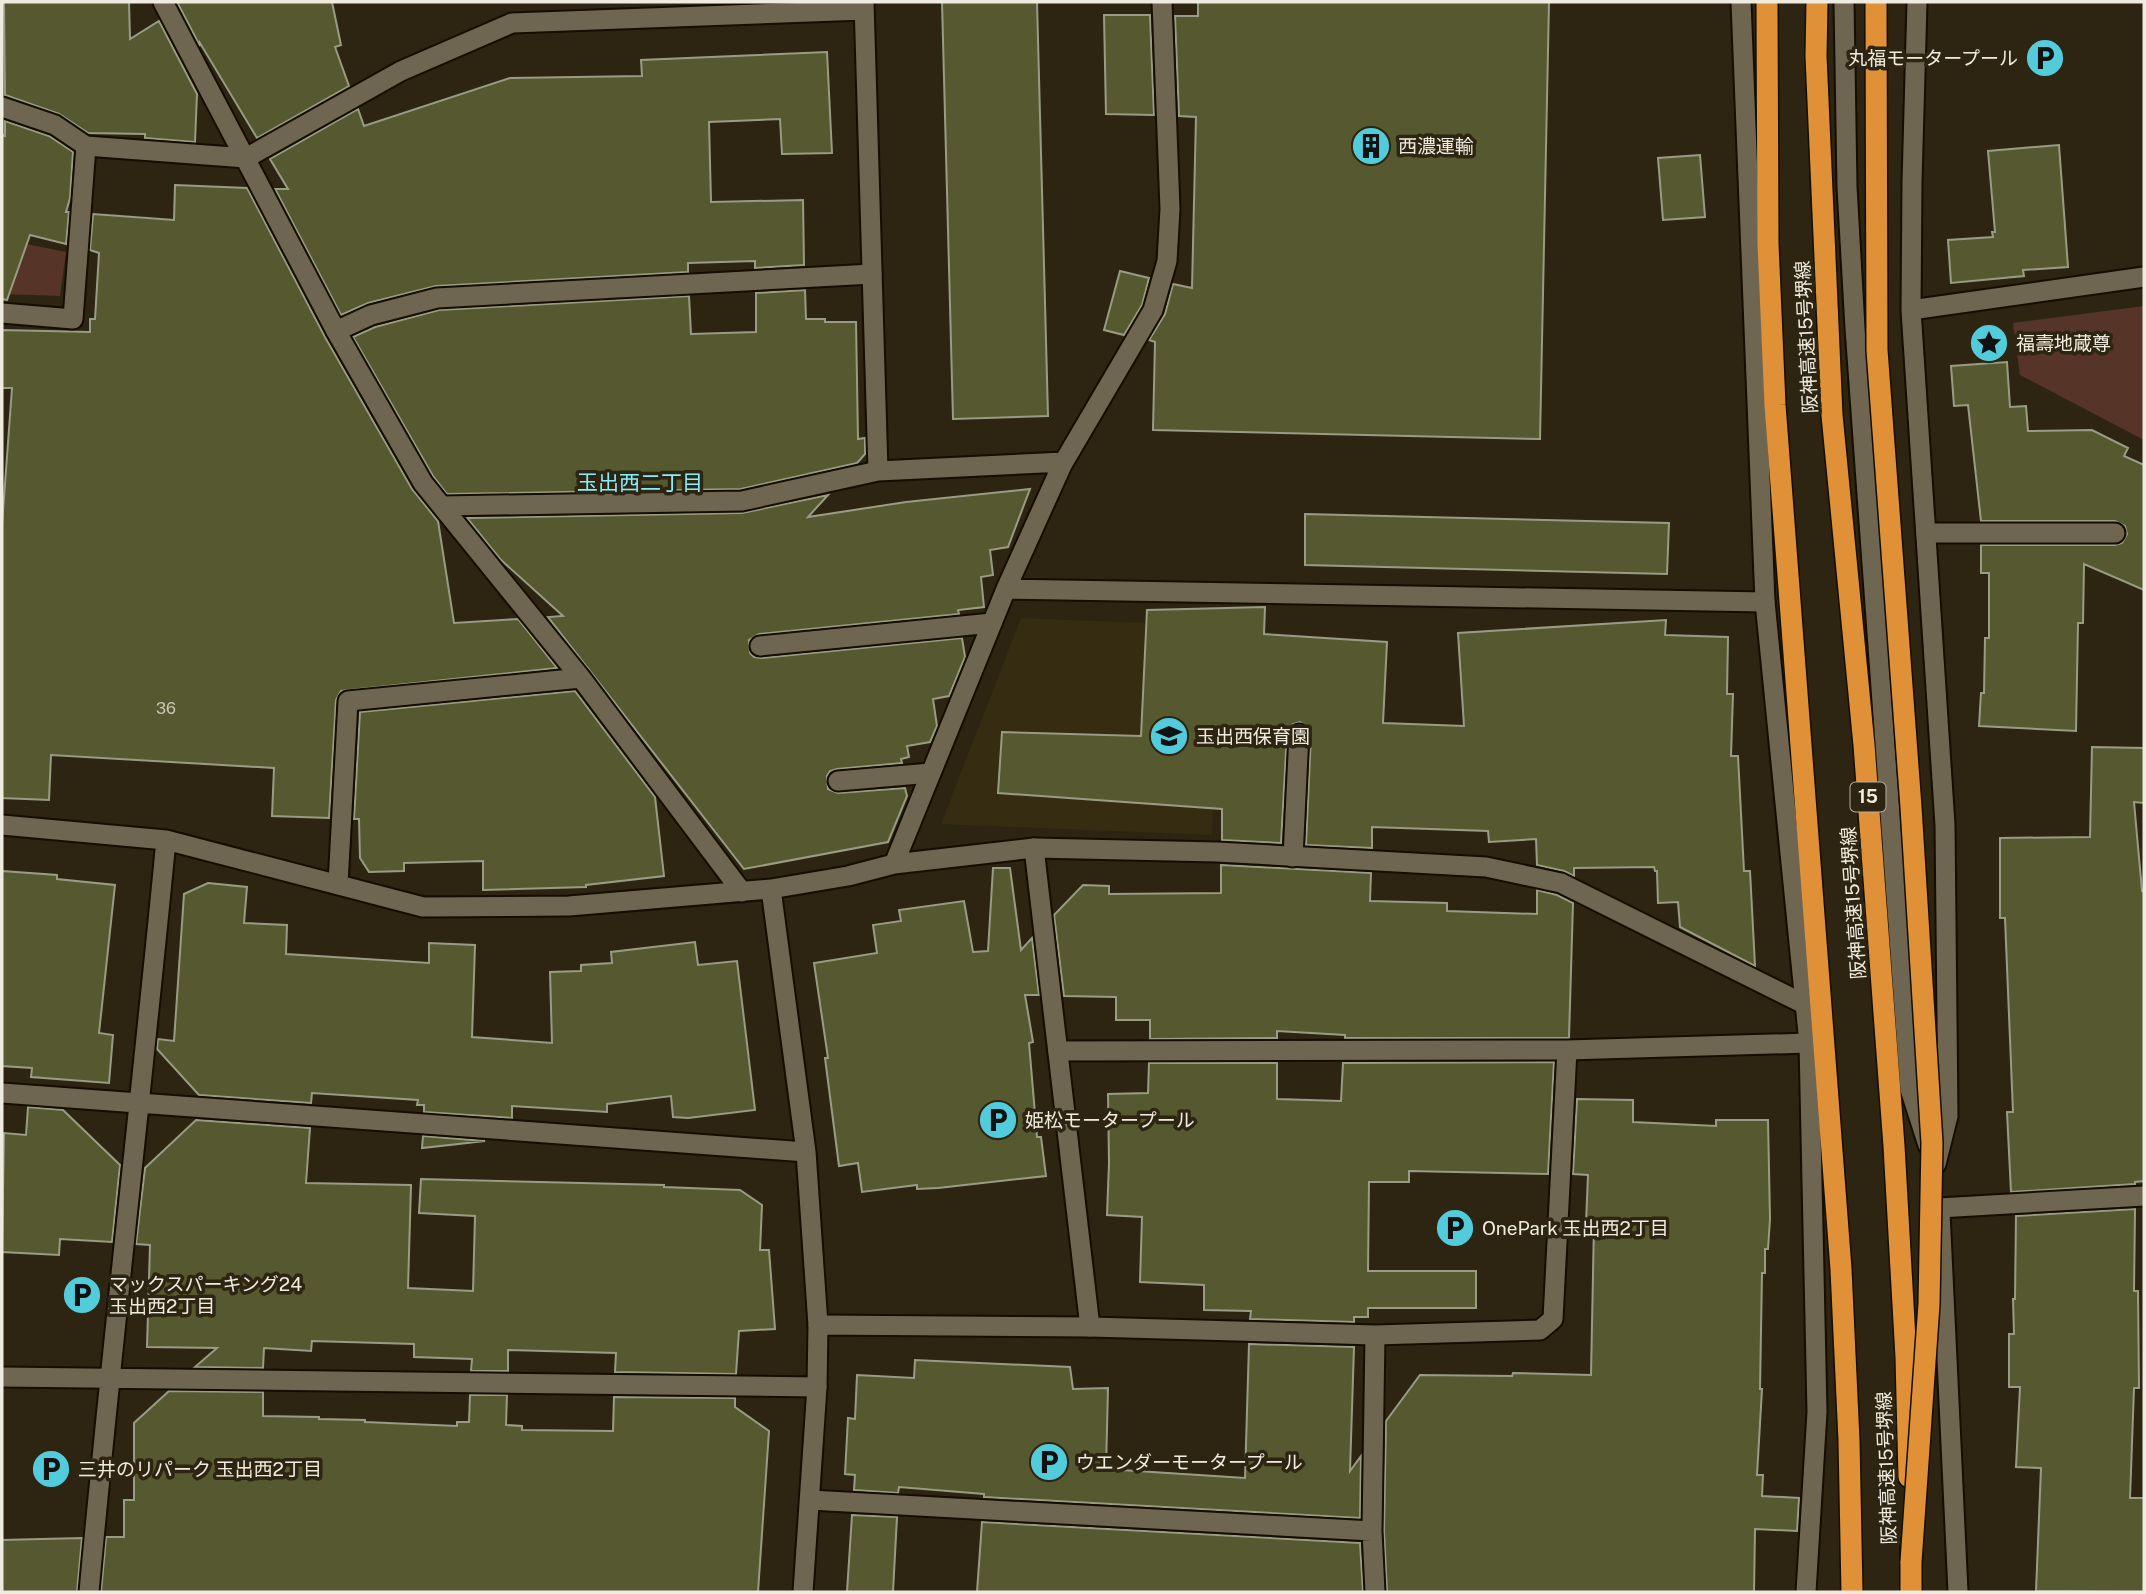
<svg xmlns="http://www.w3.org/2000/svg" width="2146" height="1594" font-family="'Public Sans','Noto Sans JP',sans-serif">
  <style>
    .built { fill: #362c11 }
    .green { fill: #563428 }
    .building { fill: #565830; stroke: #999c84; stroke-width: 2 }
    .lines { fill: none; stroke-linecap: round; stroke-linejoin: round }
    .service-casing { stroke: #150e00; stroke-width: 23 }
    .minor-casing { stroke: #150e00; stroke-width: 23 }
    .tertiary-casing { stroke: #150e00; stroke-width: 23 }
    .motorway-casing { stroke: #150e00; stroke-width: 24 }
    .service { stroke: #6f6651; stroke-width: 19 }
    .minor { stroke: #6f6651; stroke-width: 19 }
    .tertiary { stroke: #6f6651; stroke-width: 19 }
    .motorway { stroke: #e09037; stroke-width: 21 }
    .motorway-bridge-casing { stroke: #150e00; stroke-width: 24; stroke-linecap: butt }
    .motorway-bridge { stroke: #e09037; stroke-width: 21 }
    .labels { text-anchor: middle; stroke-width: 7; stroke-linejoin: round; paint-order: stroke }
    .number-label { font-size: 16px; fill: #cac6b3 }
    .shield { fill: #2d2512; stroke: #b6b0a2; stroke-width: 2 }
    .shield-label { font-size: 18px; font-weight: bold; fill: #f0ebdf }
    .poi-label { font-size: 19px; fill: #f0ebdf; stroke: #2d2512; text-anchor: start }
    .street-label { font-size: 19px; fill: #f0ebdf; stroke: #2d2512 }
    .neighbourhood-label { font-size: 21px; fill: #84eefb; stroke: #2d2512 }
  </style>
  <rect width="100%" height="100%" fill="#2d2512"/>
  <path class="built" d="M1021,618L1220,626L1212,835L941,824Z"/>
  <path class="green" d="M2,239L66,252L60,296L2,294Z
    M2144,306V440L2020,375L2013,323Z"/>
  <path class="building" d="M4,2H129L130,39L159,21L197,94L195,142L145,138V134L88,133L59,114L5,95Z
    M177,2H332L341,45L335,47L349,86L257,138L200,43V46Z
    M942,2H1037L1048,416L953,419Z
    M1198,2H1549L1540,439L1153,430L1155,342L1149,340L1165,314L1173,284L1192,288L1196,117L1179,116L1175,16H1198Z
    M1104,15H1150L1154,115L1106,114Z
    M827,52L832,153L782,154L780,119L709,122L711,202L803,200L804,265L755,268V261L688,263V272L436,286L368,303L341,315L275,189H288L270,159L358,109L364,126L510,78L642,76L641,60Z
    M5,121L49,136L73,152L70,198L66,212H69L66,244L30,235L7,300L2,299V135L5,136Z
    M2059,145L2068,267L2023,270L2024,276L1951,283L1948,240L1993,237L1992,232H1995L1988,151Z
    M1700,155L1705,217L1663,220L1658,158Z
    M175,185L247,188L325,337L412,489L438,521L454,623L518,619L557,668L341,691L336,700L329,818L272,816L274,768L51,755L49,800L2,798V525L12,388H2V330L90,332V319H95L99,253L90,250L93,214L174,220Z
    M1120,271L1149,278L1142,305L1124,335L1104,330Z
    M805,290L806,319H825V322H856L858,439L865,438V454L857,463L741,489L447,494L433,476L353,337L375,327L439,310L689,296L691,334L756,332V293Z
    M2007,362L2010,407L2026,406L2028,431L2092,430L2128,448L2124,456L2144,465V590L2084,564L2083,623H2078L2076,731L1979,726L1981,693H1984L1985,638H1989V573H1981V545H2115L2122,543L2127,534L2125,526L2115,521H1981L1968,405L1954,406L1951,366Z
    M1030,489L1008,547L990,550L993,575L981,577L984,607L958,610L959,614L759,634L749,640L750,653L754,657L761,658L962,638L965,657L949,696L933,699L937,726L930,742L907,746L909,757L901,759L902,763L837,769L830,771L827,776L828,789L838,793L905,788L907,796L888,842L744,869L548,617L563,616L500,559L467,518L742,513L828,495L808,517L906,502Z
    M1305,514L1669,523L1667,574L1305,565Z
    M1265,607L1264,634L1387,642L1383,723L1464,726L1458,633L1666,620L1665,635L1728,637L1727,694H1733L1731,756H1738L1744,871H1750L1755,966L1680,927L1678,902L1658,903L1657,871H1655L1654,867L1574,868V876L1564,871L1537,865L1536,839L1489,842L1488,831L1372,827V848L1306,845L1311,735L1310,728L1300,722L1293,724L1287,733L1281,843L1222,840V809L998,793L1002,732L1141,736L1147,610Z
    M575,691L655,797L664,876L586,885V887L483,890V861L404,863V871L369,872L360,858L359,819H354L360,712Z
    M2092,747L2144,748V803L2134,802L2142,891L2144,890V1181L2135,1182V1184L2011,1192L2007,1112H2013L2005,918H2000V838L2090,837Z
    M1221,865L1371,873L1370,901L1447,903V911L1537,914V890L1557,895L1573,903L1569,1038H1345V1035L1277,1031V1038L1150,1039V1020H1116V997L1064,996L1054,915L1083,885L1109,886V894L1221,893Z
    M993,868H1010L1021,950L1032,938L1039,995H1025L1033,1042L1029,1043L1037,1137H1041L1046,1176L938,1188L917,1189V1185L862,1192L858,1163L839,1166L825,1058H828L814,963L877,953L873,925L901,921L899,910L964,901L973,952L988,951Z
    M2,871L57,875V879L115,885L99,1033L113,1035L109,1083L31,1077L32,1068L2,1066Z
    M208,883L247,887L244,923L287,925L286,954L429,963V943L475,945L472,1037L552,1043L550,972L581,971V965L612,963L611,952L695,942L698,965L737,961L755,1110L688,1118L673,1117L671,1096L607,1104V1112L512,1106V1118L424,1112V1105H417L418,1100L312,1093L311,1103L199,1095L157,1049L158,1039L174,1041L184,894Z
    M1554,1062L1548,1174L1409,1171V1182H1369L1368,1271H1476V1308H1368V1317H1354V1322L1250,1319L1251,1311L1204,1310V1285L1140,1282L1142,1217L1107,1215L1109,1163L1108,1094L1148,1093L1149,1063H1277V1099L1341,1101L1343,1063Z
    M1577,1099L1633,1100V1122L1716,1126V1120H1768L1770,1219L1768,1249H1765V1273H1762L1760,1389H1762L1757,1475H1763L1762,1496L1799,1498L1797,1531L1755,1529L1754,1592H1387L1384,1531L1386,1421L1420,1375L1512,1376L1513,1373L1591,1375L1594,1224L1586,1223L1588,1175L1573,1174Z
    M28,1107L63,1110L120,1165L112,1242L60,1239L59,1255L2,1252L4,1133L26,1135Z
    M196,1120L310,1128L306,1183L411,1185L408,1288L473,1291L475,1216L419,1213L421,1179L664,1185V1187L740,1190L762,1205L760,1250H769L775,1329L739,1331L736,1374L615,1372L616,1353L508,1350V1371H471L472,1359L414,1357V1344L312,1341L311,1351L264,1348L263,1368L195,1367L217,1348L147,1347L150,1245L136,1244L145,1168Z
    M423,1136L485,1141L422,1148Z
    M2135,1209L2134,1291H2138L2139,1388H2134L2130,1498H2144V1592L2036,1591L2041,1468L2016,1467L2020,1387H2009V1334H2014L2013,1299H2015L2016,1216Z
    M1249,1344L1354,1347L1350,1471L1361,1456L1360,1518L984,1497V1494L899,1487L898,1493L854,1490L855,1475L845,1474L848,1418L855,1419L857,1375L914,1378L915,1360L1070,1367L1073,1389L1108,1388L1106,1469L1245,1478Z
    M169,1391L263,1392V1416L319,1417V1419L365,1420V1422L457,1426V1422H469L470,1395H507L506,1425L522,1426V1430L613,1431L614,1397L735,1398V1407L769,1431L758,1592H101L106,1537H124V1500H134V1423Z
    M852,1515L897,1517L893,1592H847Z
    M982,1522L1360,1543L1363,1592H977Z
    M82,1538L77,1592H2V1540Z"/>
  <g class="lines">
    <g class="service-casing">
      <path id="service" d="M336,331L371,315L437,298L872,274
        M1926,533H2115
        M760,646L992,623
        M838,781L931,773
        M1293,857L1299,734
        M1939,1208L2144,1196"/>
    </g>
    <g class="minor-casing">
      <path id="minor" d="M163,2L336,331L423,483L581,678L742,892
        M864,2L878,471
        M1917,2L1912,182L1911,310L1945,825L1948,1116L1936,1164
        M2,107L55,125L86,146L246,158L401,71L512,23L864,10
        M1911,310L2144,277
        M2,313L73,319L86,146
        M442,506L742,501L878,471L1064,462
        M1006,589L1765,602
        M2,825L166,840L423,907L569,906L771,889L848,876L894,864L1034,848L1217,852L1486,867L1561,883L1804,1004
        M894,864L1006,589L1062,465L1153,310L1167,261L1170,209L1162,2
        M338,884L348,701L581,678
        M771,889L806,1152L818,1325
        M1058,1051L1567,1050L1809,1043
        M2,1093L806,1152
        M1090,1327L1375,1335L1540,1330L1553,1319L1567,1050
        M2,1377L817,1387
        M810,1500L1372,1531
        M89,1592C112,1341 142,1091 166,840
        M1375,1592L1372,1531L1375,1335"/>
    </g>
    <g class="tertiary-casing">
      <path id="tertiary" d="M1741,2L1765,602L1809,1043L1817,1412L1806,1592
        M1844,2L1847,187L1855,328L1910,1089L1928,1145
        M1940,1212L1958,1592
        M803,1592L817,1387L818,1325L1090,1327L1034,848"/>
    </g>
    <g class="motorway-casing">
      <path id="motorway" d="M1767,2L1768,244L1775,405L1841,1269L1849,1440L1852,1592
        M1817,2L1816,56L1832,415L1864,745L1894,1146L1906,1357L1909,1477
        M1911,1544V1592"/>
    </g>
    <use href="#service" class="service"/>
    <use href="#minor" class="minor"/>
    <use href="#tertiary" class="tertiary"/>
    <use href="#motorway" class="motorway"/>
    <g class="motorway-bridge-casing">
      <path id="motorway-bridge" d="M1876,2L1877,350L1911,807L1932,1143L1929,1304L1911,1562"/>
    </g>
    <use href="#motorway-bridge" class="motorway-bridge"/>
  </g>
  <defs>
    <g id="parking-disc" transform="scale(2.0125)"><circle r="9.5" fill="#52cbda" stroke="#2d2512"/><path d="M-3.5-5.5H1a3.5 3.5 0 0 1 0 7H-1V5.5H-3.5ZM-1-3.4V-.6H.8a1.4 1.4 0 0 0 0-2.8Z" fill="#111"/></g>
    <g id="building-disc" transform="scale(2.0125)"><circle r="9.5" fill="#52cbda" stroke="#2d2512"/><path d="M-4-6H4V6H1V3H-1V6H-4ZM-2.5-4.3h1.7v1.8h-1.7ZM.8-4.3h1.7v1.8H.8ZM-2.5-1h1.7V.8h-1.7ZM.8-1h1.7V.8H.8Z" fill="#111"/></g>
    <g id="sight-disc" transform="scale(2.0125)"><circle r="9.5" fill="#52cbda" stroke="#2d2512"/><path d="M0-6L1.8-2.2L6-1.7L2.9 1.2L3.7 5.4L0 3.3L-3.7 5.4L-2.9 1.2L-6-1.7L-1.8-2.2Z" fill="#111"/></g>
    <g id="school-disc" transform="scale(2.0125)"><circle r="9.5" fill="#52cbda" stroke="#2d2512"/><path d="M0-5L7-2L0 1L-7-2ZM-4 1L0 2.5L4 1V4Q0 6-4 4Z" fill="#111"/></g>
  </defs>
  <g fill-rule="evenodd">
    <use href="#parking-disc" x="2045" y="58"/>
    <use href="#building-disc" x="1371" y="146"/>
    <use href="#sight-disc" x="1989" y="343"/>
    <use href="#school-disc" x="1169" y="736"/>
    <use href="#parking-disc" x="998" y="1120"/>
    <use href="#parking-disc" x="1455" y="1228"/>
    <use href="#parking-disc" x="82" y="1295"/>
    <use href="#parking-disc" x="1049" y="1462"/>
    <use href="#parking-disc" x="51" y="1469"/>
  </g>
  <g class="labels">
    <g class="number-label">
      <text x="166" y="714">36</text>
    </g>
    <rect class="shield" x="1850.5" y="782.5" width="35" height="29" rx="5"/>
    <g class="shield-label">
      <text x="1868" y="803">15</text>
    </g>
    <g class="poi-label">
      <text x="2018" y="65" text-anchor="end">丸福モータープール</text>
      <text x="1398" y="153">西濃運輸</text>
      <text x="2016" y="350">福壽地蔵尊</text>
      <text x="1196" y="743">玉出西保育園</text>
      <text x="1025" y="1127">姫松モータープール</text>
      <text x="1482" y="1235">OnePark 玉出西2丁目</text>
      <text x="109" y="1291">マックスパーキング24<tspan x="109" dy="22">玉出西2丁目</tspan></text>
      <text x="1076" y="1469">ウエンダーモータープール</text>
      <text x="78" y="1476">三井のリパーク 玉出西2丁目</text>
    </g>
    <g class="street-label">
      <text transform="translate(1806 337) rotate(-93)" y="7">阪神高速15号堺線</text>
      <text transform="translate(1853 903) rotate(-94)" y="7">阪神高速15号堺線</text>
      <text transform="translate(1886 1468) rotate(-92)" y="7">阪神高速15号堺線</text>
    </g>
    <g class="neighbourhood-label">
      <text x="640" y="490">玉出西二丁目</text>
    </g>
  </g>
  <rect width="2146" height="1594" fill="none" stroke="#f0ebdf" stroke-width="7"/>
</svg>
